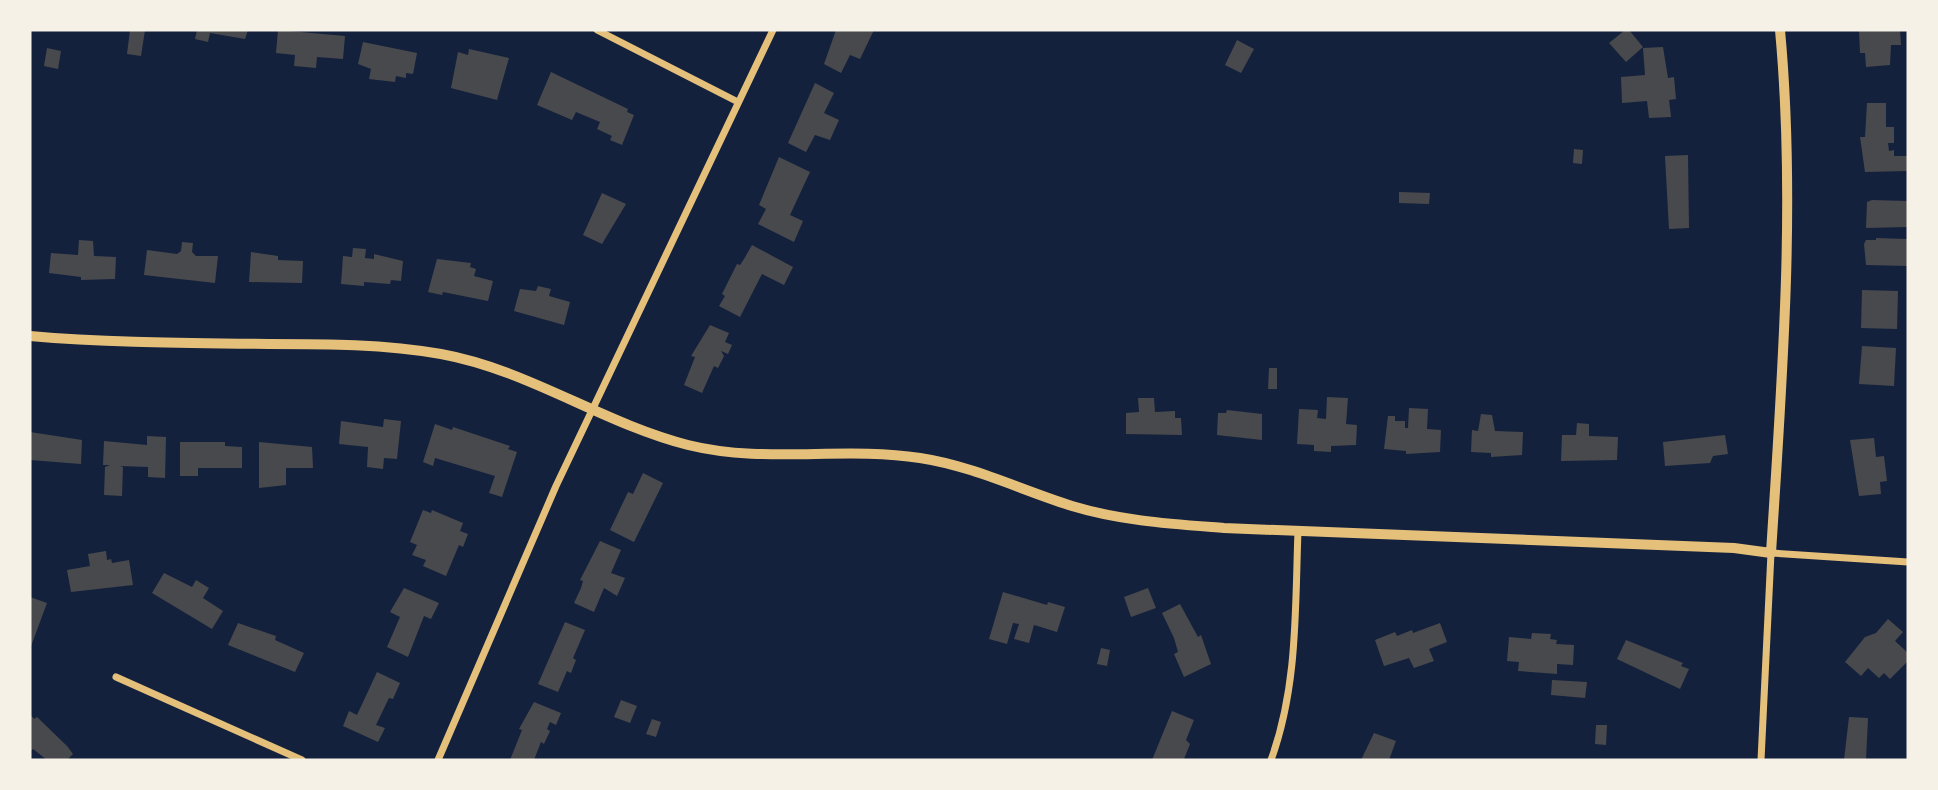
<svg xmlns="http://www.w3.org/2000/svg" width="1938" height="790" font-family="'PT Sans Narrow',sans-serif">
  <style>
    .building { fill: #48494c }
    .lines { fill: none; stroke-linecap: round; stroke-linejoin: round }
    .minor { stroke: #e5c07b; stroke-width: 7 }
    .tertiary { stroke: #e5c07b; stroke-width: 10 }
  </style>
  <rect width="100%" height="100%" fill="#14213d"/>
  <path class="building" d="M130,30H145L141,56L127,54Z
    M197,30H248L245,39L210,33L208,42L195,39Z
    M278,30L345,36L343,59L317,57L316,68L294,66L295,55L276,53Z
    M836,30H874L860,59L850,55L841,73L824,64Z
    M1625,30H1629L1643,47L1626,62L1609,43Z
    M1863,30H1900L1901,45H1891L1890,65L1866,67L1865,53H1860L1859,31Z
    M1237,40L1254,49L1241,73L1225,65Z
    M363,42L417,53L413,74L406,73V78L396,76L395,82L369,79L371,69L358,64Z
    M1663,47L1668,78L1674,77L1676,99L1669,100L1671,117L1649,118L1647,101L1622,103L1621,77L1645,75L1643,48Z
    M47,48L61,51L58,69L44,66Z
    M469,49L509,58L497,100L451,88L458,52L468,55Z
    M551,72L628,109L627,112L634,115L622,145L610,140L612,136L597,129L600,122L576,112L572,120L537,105Z
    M815,83L834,93L824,113L839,120L830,140L815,135L806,152L788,143Z
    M1867,103H1886V127H1894V143H1888L1889,151L1894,150V156H1908V171L1865,172L1860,137H1865Z
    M1574,149L1583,150L1582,164L1573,163Z
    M1688,155L1689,228L1669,229L1665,156Z
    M779,157L810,172L790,215L803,221L794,242L758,224L766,209L759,205Z
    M1399,192L1430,193L1429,204L1399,203Z
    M602,193L626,204L602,244L583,235Z
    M1872,200L1908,201L1907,227L1866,228L1867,202Z
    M1876,238L1907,239L1908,266L1866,265L1864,244L1866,240H1876Z
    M79,240L93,241L94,256L116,257L115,279L81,280V277L49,273L51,253L78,255Z
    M182,242L193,243L192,252L196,256H218L215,283L144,275L147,250L177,254L181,251Z
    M752,245L793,267L784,285L762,274L740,317L719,306L725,296L722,294L737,264L740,265L744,259Z
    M353,248L366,249L365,258L374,259V254L403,261L401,281L391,280L390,284L364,282V286L341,284L343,256L352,257Z
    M251,252L278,256V260L303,261L302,283L249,282Z
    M437,259L471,263L470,267L476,269L474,276L493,281L488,301L443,292L442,295L428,292Z
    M538,286L551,289L549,296L570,302L564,325L514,311L520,289L536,291Z
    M1862,290L1898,291L1897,329L1861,328Z
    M710,325L729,333L725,342L732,345L728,354L721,351L724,356L718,368L714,366L702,393L684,385L695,357L691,356Z
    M1862,346L1896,348L1894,386L1859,384Z
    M1269,368H1277V389H1268Z
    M1327,397L1348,398L1346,424L1357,425L1356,445L1331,446V452L1314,451V445L1297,444L1299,409L1318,410L1317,418L1326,419Z
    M1138,398H1154L1155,412L1175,411V418H1181L1182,435L1126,434V413L1139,412Z
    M1409,408L1428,409L1427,429L1441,430L1440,452L1406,454V451L1384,449L1388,416H1395V421H1405V428H1408Z
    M1227,410L1262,414V440L1217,435L1218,413H1226Z
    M1481,414L1492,415L1495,431L1523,432L1522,455L1491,457V453L1471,452L1472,430L1478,431Z
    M384,419L401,421L397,459L384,458L383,469L367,467L368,447L339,444L341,421L383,427Z
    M1577,423L1589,424V436L1618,437L1617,460L1561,461L1562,435H1576Z
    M435,424L452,430L453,427L510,446L508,449L517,452L502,497L489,493L495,476L435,458L433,466L423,462Z
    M30,432L82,440L81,464L30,460Z
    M1725,435L1728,454L1713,456L1710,463L1665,466L1663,442Z
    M147,436L166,437L165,478L148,477V467L120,466L123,467L122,496L104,495L105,467L110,465H103L104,441L147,445Z
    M1874,438L1876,457L1884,456L1887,481L1880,482L1881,494L1859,496L1850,440Z
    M180,442H225V446L242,447V468H198V476H180Z
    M259,442L312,447L313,468H286V485L259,488Z
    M643,473L663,483L634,542L610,530L628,492L633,494Z
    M423,510L431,513L432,510L463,523L460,531L468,534L463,547L459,545L446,576L423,566L426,560L412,555L417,545L410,542Z
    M600,541L621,550L611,573L625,578L617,596L604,588L594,612L574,603L581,588L583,581L580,580Z
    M106,551L107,560L111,559L112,563L129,560L133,585L71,592L67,570L90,566L88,554Z
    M164,573L192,587L196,580L209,588L203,598L223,611L212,629L152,593Z
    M404,588L439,603L431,619L424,616L408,657L387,647L400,617L390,612Z
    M1148,588L1156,608L1131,617L1124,597Z
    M1003,592L1047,605L1048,602L1065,607L1057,632L1034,625L1029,643L1014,639L1019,624L1013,623L1007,644L989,639Z
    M30,597L47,603L30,649Z
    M1180,604L1198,637L1201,635L1211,664L1184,677L1174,654L1178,652L1174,638L1162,613Z
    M1888,619L1903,632L1895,641L1908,653V661L1890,679L1884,673L1879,678L1868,668L1861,676L1845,662L1865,637L1876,633Z
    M565,622L585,630L573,658L576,660L571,673L567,671L558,692L538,684Z
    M238,623L276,636L275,640L304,653L295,672L228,645Z
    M1440,623L1447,642L1429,649L1434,661L1414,668L1409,658L1384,666L1375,640L1395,632L1397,636L1412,630L1413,633Z
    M1532,633L1551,634L1550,639L1557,640L1556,644L1574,645L1573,665L1557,664V674L1518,671L1519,662L1507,661L1509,637L1531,639Z
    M1626,640L1683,663L1681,666L1689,669L1680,689L1617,659Z
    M1101,648L1110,650L1107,666L1097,664Z
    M377,672L400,683L393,699L389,698L376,725L385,728L378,742L343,726L349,711L357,715Z
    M1552,680L1587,682L1585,698L1551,695Z
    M621,700L637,706L630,723L614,717Z
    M534,702L561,713L556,725L550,722L547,729L550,731L544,744L541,742L534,760H510L522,730L519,729Z
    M1172,711L1194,720L1186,740L1190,744L1184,759L1152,760Z
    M30,714L34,719L37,717L67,746L73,754L67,760H47L33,749L30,752Z
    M1849,717L1868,718L1866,760H1844Z
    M652,719L661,722L656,737L646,734Z
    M1596,725H1607L1606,745L1595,744Z
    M1374,733L1396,741L1389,760H1361Z"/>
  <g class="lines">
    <path class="minor" d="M597,30L738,102
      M116,677L302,760
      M438,760L556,486L773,30
      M1271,760C1298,686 1295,608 1298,531
      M1761,760L1771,553L1908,562"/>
    <path class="tertiary" d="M30,336C109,343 189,343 269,344C326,344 384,344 441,354C529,370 602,423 688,445C764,464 843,446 920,458C973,466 1021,490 1072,506C1121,521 1173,524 1224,528L1734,548L1771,553C1782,379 1796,203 1780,30"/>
  </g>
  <rect width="1938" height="790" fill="none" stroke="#f6f1e7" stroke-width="63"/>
</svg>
